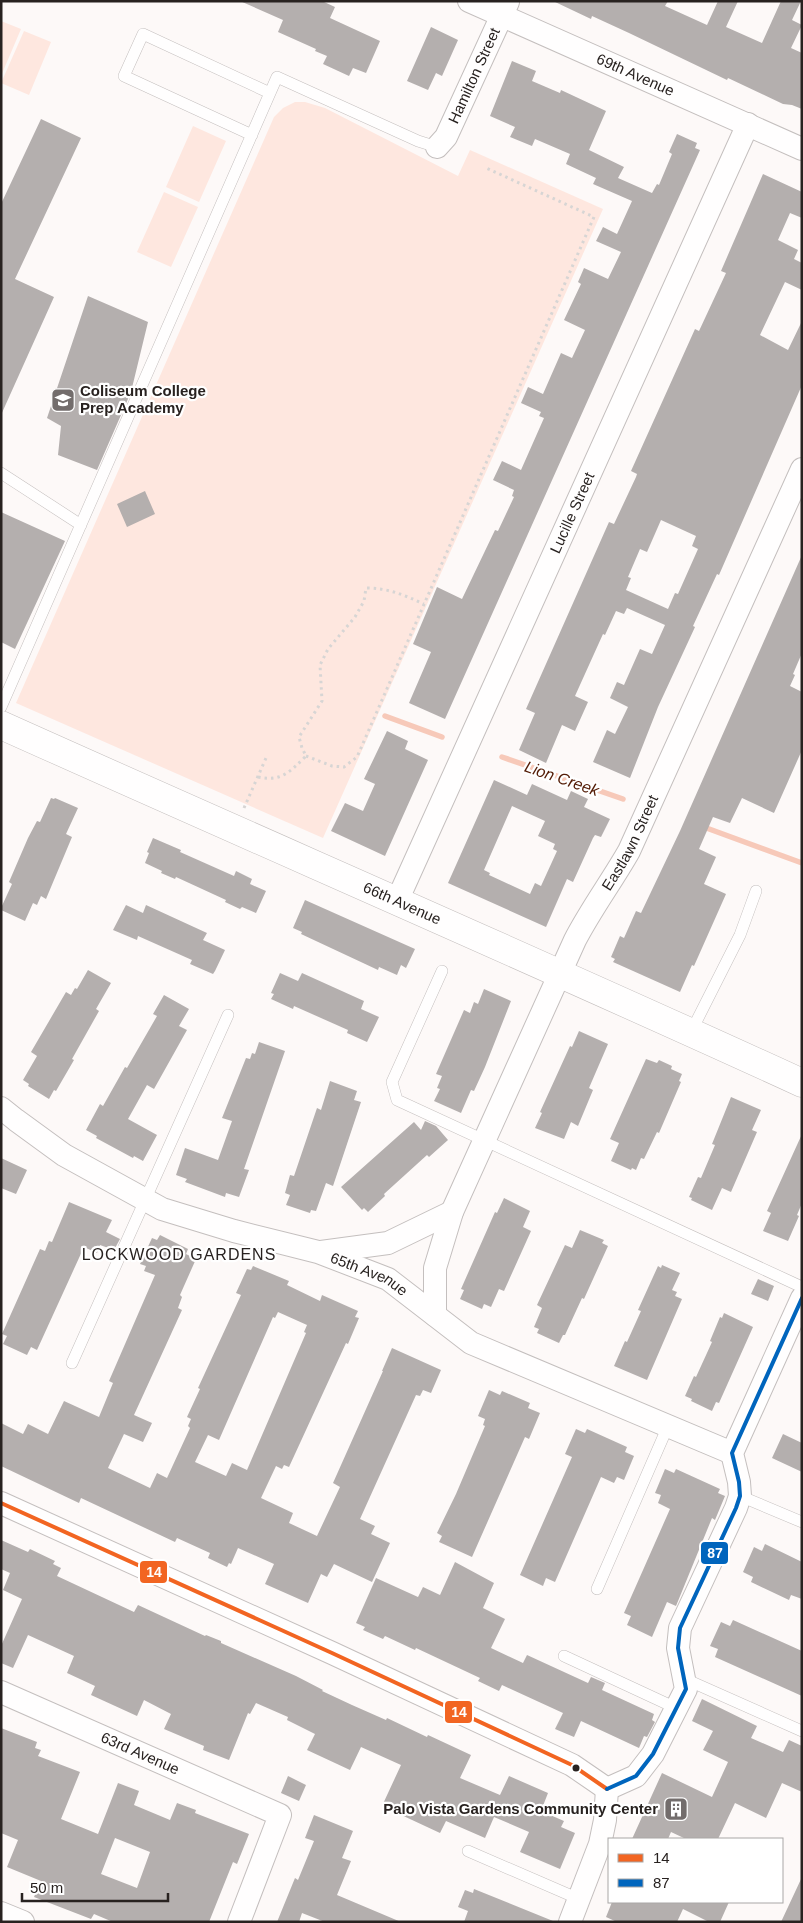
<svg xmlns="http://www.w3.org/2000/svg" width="803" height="1923" font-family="Arial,sans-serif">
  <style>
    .green { fill: #fee7df }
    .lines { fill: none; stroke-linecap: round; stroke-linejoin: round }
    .stream { stroke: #f7c9b9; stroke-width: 5.5 }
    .building { fill: #b4afae; fill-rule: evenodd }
    .lane-casing { stroke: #c4bfbe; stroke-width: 12 }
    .street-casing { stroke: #c4bfbe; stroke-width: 24 }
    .secondary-casing { stroke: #c4bfbe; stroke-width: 29 }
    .path { stroke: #d7d5d4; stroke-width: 3; stroke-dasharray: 2.5 4; stroke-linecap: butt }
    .lane { stroke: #fffefe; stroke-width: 11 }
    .street { stroke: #fffefe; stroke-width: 22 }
    .secondary { stroke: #fffefe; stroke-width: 28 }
    .bus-1-casing { stroke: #fff; stroke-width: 8 }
    .bus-2-casing { stroke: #fff; stroke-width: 8 }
    .bus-1 { stroke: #f26522; stroke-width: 4 }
    .bus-2 { stroke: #0065bd; stroke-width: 4 }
    .bus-dot { fill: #282220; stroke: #fff; stroke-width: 2 }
    .labels { text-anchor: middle; stroke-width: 4.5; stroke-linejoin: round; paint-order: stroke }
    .street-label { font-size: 15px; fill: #282220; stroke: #fff }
    .poi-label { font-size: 15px; font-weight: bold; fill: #282220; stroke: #fff; text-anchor: start }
    .water-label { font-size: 16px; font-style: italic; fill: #541c06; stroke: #fff }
    .neighbourhood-label { font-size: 16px; letter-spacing: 1px; fill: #282220; stroke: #fff }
    .line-badge { stroke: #fff; stroke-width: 2 }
    .badge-label { font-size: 14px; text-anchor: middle; font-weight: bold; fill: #fff }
  </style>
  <rect width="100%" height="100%" fill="#fdf9f8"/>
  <path class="green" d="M1,21L21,29L1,76Z
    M24,31L51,42L29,95L1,83Z
    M295,102H305L325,108L458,176L470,150L603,209L323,838L16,703L274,117L283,108Z
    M193,126L226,141L199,202L166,187Z
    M164,192L198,207L171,267L137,252Z"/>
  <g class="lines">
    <path class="stream" d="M385,716L442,737
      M502,757L623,799
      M701,826L802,863"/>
  </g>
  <path class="building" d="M240,1H322L335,7L330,18L380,41L366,73L353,68L349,76L323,64L327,56L315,51L316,49L278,32L283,20Z
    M553,1H668L665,6L707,25L718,1H738L726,27L762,43L781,1H801L792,20L802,25L791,48L802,53V109L792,105L783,104L728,78L727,80L629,33L592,16L591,19Z
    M431,27L458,40L442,76L436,73L428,90L407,81Z
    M512,61L536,71L532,81L560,93L561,90L606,111L589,150L624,167L618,178L652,193L657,184L659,185L672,154L669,152L677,134L697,143L695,148L700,150L445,719L409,703L431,652L413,644L437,587L462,599L495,530L498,531L514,497L512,496L514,490L493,480L502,461L521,470L544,418L539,416L541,412L521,403L528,387L543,394L561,353L572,358L585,330L564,320L581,284L578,282L584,268L608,279L621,252L596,241L603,227L617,234L632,201L593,184L596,178L566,164L570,154L535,139L532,146L510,137L515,127L490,116Z
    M41,119L81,138L15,279L54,297L1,415V204Z
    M763,174L802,192V218L790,213L778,240L798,250L794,259L802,263V290L785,282L760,335L788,350L802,321V385L719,575L717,574L693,626L695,627L658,707L630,778L593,762L607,730L615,734L628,707L610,698L617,682L624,685L640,649L652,654L665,625L627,608L624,614L616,611L605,635L603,634L575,696L588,702L575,731L562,725L546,763L519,750L535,713L526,709L609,522L614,524L636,477L637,474L631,471L695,329L699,331L726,273L721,271ZM661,520L696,536L692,546L698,549L678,594L675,593L668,609L626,590L631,578L628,577L640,549L647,552Z
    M88,296L148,322L131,392L97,470L58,455L61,426L47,418Z
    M145,491L155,514L127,527L117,504Z
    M1,512L65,541L15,649L1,642Z
    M802,555V653L793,674L795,675L790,686L802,692V750L774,813L742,798L730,823L713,817L699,849L716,857L704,884L726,894L694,966L692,965L680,992L613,962L615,959L611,957L620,936L624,938L636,911L641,913L680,831Z
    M387,731L408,741L405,749L428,760L385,856L331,831L345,803L363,811L375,784L364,779Z
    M494,780L527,795L532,784L567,800L571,791L588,799L584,807L610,819L601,837L595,835L593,838L573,882L567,879L546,927L448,883ZM512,806L545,821L538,836L555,844L553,849L557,851L541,886L535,883L530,894L489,875L490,873L484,870Z
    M51,798L54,799L55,798L78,808L66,834L72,837L46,899L41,896L37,905L33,903L25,921L1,910V908L12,884L9,882L28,838L37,821L40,822Z
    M153,838L181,850L180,852L234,876L236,871L252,879L250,884L266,891L256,913L242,907L240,909L225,902L226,900L176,877L175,879L161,873L162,871L145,863L149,853L147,852Z
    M305,900L415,949L406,968L401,965L397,975L379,967L378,970L301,934L302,932L293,928Z
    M126,905L143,913L146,905L207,933L203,940L225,950L215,971L213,974L190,964L192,960L138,936L137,940L113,930Z
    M88,970L111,983L96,1009L99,1011L72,1059L74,1060L56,1091L54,1090L49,1099L28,1086L29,1084L23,1080L37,1056L31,1052L66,992L71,995L75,988L77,989Z
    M280,973L298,981L302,973L364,1001L361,1009L379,1017L367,1042L347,1033L348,1030L294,1006L293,1009L271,999L274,994L271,993Z
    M484,989L511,1001L485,1067L474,1091L471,1090L461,1113L434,1101L440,1089L437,1088L442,1076L436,1074L464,1010L470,1013L474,1002L478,1004Z
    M164,995L189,1009L179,1026L187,1030L154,1089L147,1085L128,1119L157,1135L143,1161L134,1156L133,1158L96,1138L97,1136L86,1130L100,1104L103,1106L125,1067L127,1068L157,1016L153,1014Z
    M579,1031L608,1044L589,1088L593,1090L578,1126L571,1122L564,1139L535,1128L542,1113L540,1112L570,1046L572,1047Z
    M259,1042L285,1051L244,1169L249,1170L239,1197L226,1193L225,1197L185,1182L187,1179L176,1175L185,1148L218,1160L232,1121L222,1118L246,1058L250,1059L252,1053L255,1054Z
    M646,1059L657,1063L659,1060L672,1066L671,1069L682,1074L679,1081L681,1082L659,1133L657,1132L644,1159L641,1158L636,1170L632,1168L631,1170L611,1161L619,1143L610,1139Z
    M330,1081L357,1091L354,1100L361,1102L333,1186L326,1183L316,1211L311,1210L310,1213L286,1205L290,1195L285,1193L290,1175L294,1176L317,1108L321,1110Z
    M731,1097L761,1110L752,1130L757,1132L731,1192L722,1188L712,1210L691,1200L692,1198L689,1197L698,1177L701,1178L715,1145L712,1144Z
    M425,1121L436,1126L448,1140L429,1157L427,1155L384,1194L385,1196L368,1212L364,1208L362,1210L341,1187L414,1122L421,1130Z
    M802,1134V1203L797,1215L799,1216L788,1241L763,1231L771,1213L767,1211Z
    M1,1158L27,1170L16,1194L1,1188Z
    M504,1198L530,1211L523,1227L531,1231L504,1291L499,1289L491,1307L484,1304L482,1309L460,1299L464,1290L461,1289L495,1212L497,1213Z
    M69,1202L112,1220L106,1232L120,1239L114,1250L100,1245L97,1253L84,1247L37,1350L31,1347L27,1355L3,1344L7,1336L2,1334L40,1249L45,1251L49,1241L52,1242Z
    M580,1230L604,1240L602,1243L608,1246L584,1299L582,1298L565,1335H563L559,1343L537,1333L539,1329L534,1327L542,1308L537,1305L565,1245L572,1248Z
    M160,1235L188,1249L186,1254L196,1259L180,1295L182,1297L178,1308L182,1310L134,1415L152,1423L143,1442L124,1434L108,1468L150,1488L157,1473L167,1478L190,1428L188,1426L191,1419L187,1417L200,1389L198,1388L241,1295L236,1293L247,1269L251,1270L253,1266L289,1281L287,1285L320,1301L322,1295L358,1311L355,1317L359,1318L348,1344L346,1343L289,1467L284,1465L282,1469L276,1466L261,1498L293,1513L289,1523L317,1536L340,1487L333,1483L383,1371H382L392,1348L441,1370L431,1393L423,1390L420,1396L416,1395L360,1519L375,1526L371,1534L390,1543L372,1582L334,1564L327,1577L321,1574L308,1603L265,1584L274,1564L238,1548L231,1564L229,1563L227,1567L208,1558L210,1553L177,1538L175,1542L81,1498L79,1503L1,1466V1423L23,1434L28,1424L48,1434L64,1401L99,1417L113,1383L109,1381L155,1275L144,1271L146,1266L140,1264L152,1238L157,1240ZM278,1312L307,1325L304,1332L306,1333L247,1470L232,1463L226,1476L195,1462L208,1435L219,1440L273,1317L275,1318Z
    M662,1265L680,1273L672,1290L677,1292L675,1296L682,1299L647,1380L614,1366L625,1341L627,1342L641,1311L638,1310L658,1266L661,1268Z
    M758,1279L774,1286L768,1301L751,1294Z
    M724,1313L753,1327L719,1403L716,1402L712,1411L691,1401L692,1399L685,1396L694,1376L696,1377L712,1342L710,1341L720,1317L722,1318Z
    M489,1390L500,1395L502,1391L530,1403L528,1408L540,1413L529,1439L525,1437L472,1557L439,1542L442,1536L437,1533L456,1494L485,1426L483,1425L485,1419L478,1416Z
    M576,1429L585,1433L587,1429L627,1447L625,1452L634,1456L624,1480L617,1477L614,1483L601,1477L555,1582L546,1578L543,1586L520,1575L572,1457L565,1454Z
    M783,1434L802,1443V1472L772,1458Z
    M665,1469L674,1473L676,1469L720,1489L718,1493L725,1496L715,1520L712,1518L676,1606L667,1602L652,1637L627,1625L631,1616L624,1613L670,1509L658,1503L661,1495L655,1493Z
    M1,1540L28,1552L30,1549L55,1561L53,1564L61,1568L57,1576L134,1612L138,1605L205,1636L206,1635L221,1641V1643L296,1676L323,1690L322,1691L352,1705L386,1720L387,1718L427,1737L428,1735L471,1755L460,1778L500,1795L509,1776L548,1793L541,1811L564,1821L561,1827L575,1833L560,1869L520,1852L529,1832L494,1817L485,1838L446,1821L440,1833L382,1806L401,1765L361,1747L350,1770L307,1750L315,1734L287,1720L288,1717L256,1703L250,1714L248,1713L229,1760L203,1750L204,1746L164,1729L171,1714L144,1700L137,1716L91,1695L95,1686L67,1673L74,1656L28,1635L13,1668L1,1663V1646L22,1599L3,1590L10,1573L1,1569Z
    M765,1544L802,1562V1599L791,1595L789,1600L751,1582L753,1577L743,1572L754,1547L762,1551Z
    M455,1562L494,1583L483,1608L505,1619L491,1648L523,1663L527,1655L588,1683L591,1677L605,1683L602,1690L654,1714L652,1720L655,1722L647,1737L644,1736L639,1748L581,1721L574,1737L555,1729L563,1713L502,1685L499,1691L478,1681L480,1678L416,1648L415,1650L385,1636L383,1639L363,1630L365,1627L356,1623L376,1578L418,1597L423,1587L440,1595Z
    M733,1620L802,1651V1696L715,1657L718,1649L710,1646L721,1622L730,1626Z
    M702,1699L757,1726L751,1738L783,1752L789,1740L802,1746V1792L782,1783L766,1818L735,1803L718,1839H686L671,1832L668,1839H632L662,1773L712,1797L728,1762L703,1750L713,1731L692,1721Z
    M1,1728L37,1742L35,1748L41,1750L38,1756L80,1772L61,1819L98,1834L118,1783L139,1791L134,1805L170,1820L177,1803L196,1810L195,1813L249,1834L237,1864L233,1862L209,1922H113L94,1914L91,1919L34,1897L41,1881L7,1867L18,1840L1,1833ZM115,1838L150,1852L137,1888L101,1874Z
    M288,1776L306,1785L299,1801L281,1793Z
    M314,1815L353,1831L342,1858L351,1861L337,1895L401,1922H325L302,1913L299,1922H277L295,1878L298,1880L314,1841L305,1838Z
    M802,1877V1922H781Z
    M474,1889L553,1921V1922H464L468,1911L458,1907L465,1890L473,1893Z
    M612,1902H729L720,1922H709L683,1909L677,1922H617L606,1917Z"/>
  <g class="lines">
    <g class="lane-casing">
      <path id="lane" d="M252,135L124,76L143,34L270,93
        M1,473L81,525
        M1,707L277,77L418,141L437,147
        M442,971L392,1082L397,1100L802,1287
        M691,1032L740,935L756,891
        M72,1363L228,1015
        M740,1496L802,1522
        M597,1589L668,1426
        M564,1656L676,1708
        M685,1679L802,1731
        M468,1851L579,1899"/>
    </g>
    <g class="street-casing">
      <g id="street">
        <path id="s1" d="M469,1L802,149"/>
        <path id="s2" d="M437,147L446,137L508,2"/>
        <path id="s3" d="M397,901L748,124"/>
        <path id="s4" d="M1,1108L16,1120L64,1155L162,1209L234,1231L318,1252L388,1279L471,1343L732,1453"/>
        <path d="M321,1252L388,1243L452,1212"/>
        <path id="s5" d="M435,1315V1268L452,1212L575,940C591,909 612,881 629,851L802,469"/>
        <path d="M1,1503L332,1653L572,1765L607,1789"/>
        <path id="s6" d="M1,1692L280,1815L239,1922"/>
        <path d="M607,1789L636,1776L653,1754L686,1689L678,1648L680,1628L736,1508L740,1496L739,1482L732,1453L802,1298"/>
        <path d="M1,1913L23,1922"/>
        <path d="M570,1922L600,1844L605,1820L607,1789"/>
      </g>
    </g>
    <g class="secondary-casing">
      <g id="secondary">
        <path id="s7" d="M1,725C268,845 536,961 802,1083"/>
      </g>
    </g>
    <path class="path" d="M306,756L332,766L344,767L357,757L594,217L484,167
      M258,777C281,782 290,772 306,756L302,748L299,737L322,701L320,665L328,649L355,617L364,601L366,588C388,588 404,595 424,604
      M244,808L266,758"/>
    <use href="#lane" class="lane"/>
    <use href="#street" class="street"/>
    <use href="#secondary" class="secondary"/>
    <g class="bus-1-casing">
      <path id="bus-1" d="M1,1503L332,1653L572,1765L607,1789"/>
    </g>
    <g class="bus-2-casing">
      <path id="bus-2" d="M607,1789L636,1776L653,1754L686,1689L678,1648L680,1628L736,1508L740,1496L739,1482L732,1453L802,1298"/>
    </g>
    <use href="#bus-1" class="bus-1"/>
    <use href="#bus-2" class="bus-2"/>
  </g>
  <defs>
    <g id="school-square" transform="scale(1.25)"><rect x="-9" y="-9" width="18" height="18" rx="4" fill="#736d6c" stroke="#fff"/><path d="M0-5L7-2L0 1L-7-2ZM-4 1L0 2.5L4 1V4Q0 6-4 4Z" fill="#fff"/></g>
    <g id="building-square" transform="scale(1.25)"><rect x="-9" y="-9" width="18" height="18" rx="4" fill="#736d6c" stroke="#fff"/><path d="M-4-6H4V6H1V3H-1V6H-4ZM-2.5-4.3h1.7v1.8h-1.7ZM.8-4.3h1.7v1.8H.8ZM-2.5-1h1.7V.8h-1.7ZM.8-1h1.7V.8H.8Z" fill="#fff"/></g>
  </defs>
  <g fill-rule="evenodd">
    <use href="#school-square" x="63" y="400"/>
    <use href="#building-square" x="676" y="1809"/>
  </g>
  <circle class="bus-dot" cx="576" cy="1768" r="4.5"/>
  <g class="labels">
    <g class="street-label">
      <text dy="5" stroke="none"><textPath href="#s2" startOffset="81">Hamilton Street</textPath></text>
      <text dy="5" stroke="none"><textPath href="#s1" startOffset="182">69th Avenue</textPath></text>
      <text dy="5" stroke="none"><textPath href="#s3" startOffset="426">Lucille Street</textPath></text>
      <text dy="5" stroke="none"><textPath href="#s5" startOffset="516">Eastlawn Street</textPath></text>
      <text dy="5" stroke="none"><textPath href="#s7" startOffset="439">66th Avenue</textPath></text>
      <text dy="5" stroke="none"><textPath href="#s4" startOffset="408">65th Avenue</textPath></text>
      <text dy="5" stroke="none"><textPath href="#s6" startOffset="152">63rd Avenue</textPath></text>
    </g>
    <g class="poi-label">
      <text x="80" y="396">Coliseum College<tspan x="80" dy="17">Prep Academy</tspan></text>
      <text x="658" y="1814" text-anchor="end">Palo Vista Gardens Community Center</text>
    </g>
    <g class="water-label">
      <text transform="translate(562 778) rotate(19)" y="6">Lion Creek</text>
    </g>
    <g class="neighbourhood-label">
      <text x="179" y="1260">LOCKWOOD GARDENS</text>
    </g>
  </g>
  <g class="line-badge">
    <rect x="700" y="1541" width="29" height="24" rx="5" fill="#0065bd"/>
    <rect x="139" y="1560" width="29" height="24" rx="5" fill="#f26522"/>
    <rect x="444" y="1700" width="29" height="24" rx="5" fill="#f26522"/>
  </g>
  <g class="badge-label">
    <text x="715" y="1558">87</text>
    <text x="154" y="1577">14</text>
    <text x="459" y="1717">14</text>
  </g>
  <rect width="803" height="1923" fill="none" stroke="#282220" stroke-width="5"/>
  <rect x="608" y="1838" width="175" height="65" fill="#ffffff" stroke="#a9a7a6"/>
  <rect x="618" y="1854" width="25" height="8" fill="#f26522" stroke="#a9a7a6"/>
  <text x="653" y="1863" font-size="15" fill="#282220">14</text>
  <rect x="618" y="1879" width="25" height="8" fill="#0065bd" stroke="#a9a7a6"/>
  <text x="653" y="1888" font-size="15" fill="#282220">87</text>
  <path d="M22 1893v8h146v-8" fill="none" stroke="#282220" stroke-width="2.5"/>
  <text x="30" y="1893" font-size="15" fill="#282220" stroke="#ffffff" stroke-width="4" paint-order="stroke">50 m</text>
</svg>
